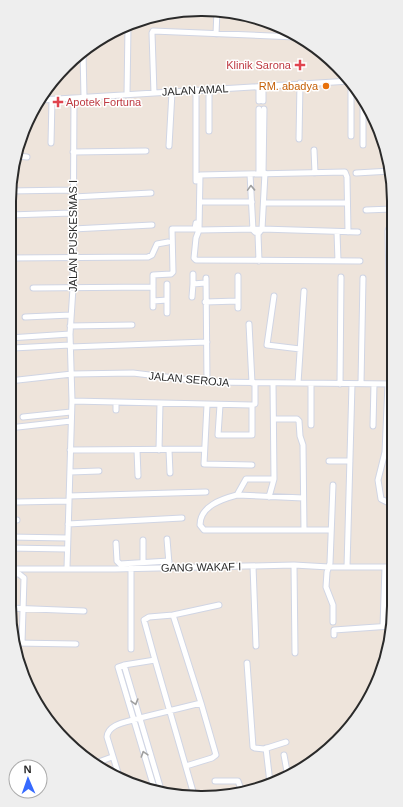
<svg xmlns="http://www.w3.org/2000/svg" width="403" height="807" font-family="Helvetica,sans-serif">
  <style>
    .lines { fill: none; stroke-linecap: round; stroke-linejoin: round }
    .minor-casing { stroke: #d0d5e4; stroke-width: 7 }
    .minor { stroke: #fff; stroke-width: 5 }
    .oneway { stroke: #9f9f9f }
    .health-dot { fill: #e0444e; stroke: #fff; stroke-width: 1.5 }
    .food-dot { fill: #e8710a; stroke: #fff; stroke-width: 1.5 }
    .labels { text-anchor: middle; stroke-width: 3; stroke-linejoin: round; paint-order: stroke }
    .health-label { font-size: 11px; fill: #be3a42; stroke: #fff; text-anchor: end }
    .food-label { font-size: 11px; fill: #c56008; stroke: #fff; text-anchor: end }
    .street-label { font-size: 11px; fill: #2a2a2a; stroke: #fff }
    .rim { fill: none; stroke: #2a2a2a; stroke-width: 2 }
  </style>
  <rect width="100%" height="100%" fill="#eee4db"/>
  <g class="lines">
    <g class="minor-casing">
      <path id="minor" d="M216,34L217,10
        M83,52L84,97
        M259,87V101
        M263,87V101
        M209,89V131
        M196,90V181
        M154,93L152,33L153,31L296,37
        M127,95L128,26
        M363,99V145
        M41,100L350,81
        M351,136V82
        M299,139L300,83
        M51,143L52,100
        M169,146L172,92
        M314,150L315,173
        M73,152L146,151
        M18,156L27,157
        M263,173L264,109
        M356,173L391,171
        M250,174L253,230L255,232
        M259,174V109
        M9,191L72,190
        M73,197L151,193
        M200,202H252
        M264,203H347
        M366,210L392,209
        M9,215L72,213
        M73,229L152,225
        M199,230L262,229L358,232
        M337,232L338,261
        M348,232L347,177L345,172L200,175L199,230L196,238L194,258L196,260L360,261
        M9,258L148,257L152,255L157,244L168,242
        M259,261L258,234L262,229L265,173
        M193,274V284L205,283
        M238,276V301
        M206,278L207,382
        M167,284V313
        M33,288L153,287
        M274,296L267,345L300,349
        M192,297L193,284
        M153,301L167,300
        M205,302L238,301V308
        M153,307V275L171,274L173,272L172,229H195L196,223
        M25,317L71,315
        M249,324L252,383
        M70,326L132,325
        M9,338L70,334
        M70,347L207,342
        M13,348L70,345
        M9,381L72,374L133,373L207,382L393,384
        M298,383L304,291
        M361,383L363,278
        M340,384L341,277
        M388,384L385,452L378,480L381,499L393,505
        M391,384L388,231L389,228H392
        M72,401L252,405
        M207,405L204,464L252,465
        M220,405L218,435H252V405L255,404V383
        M116,410V402
        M23,417L71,412
        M274,419H297L299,421L300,436L303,445L304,530
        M311,425V384
        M373,426L374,384
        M9,428L71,421
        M70,450L204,449
        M137,450L138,476
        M159,450L160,403
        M169,450L170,473
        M329,461H350
        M70,472L99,471
        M333,485L330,563L327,572L326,587L333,605V622
        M237,495L246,479H274
        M69,496L206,492
        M269,497L274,479L273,383
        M303,498L237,495C222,499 200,506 200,525L204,530H331
        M16,502L68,501
        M9,520H17
        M68,524L182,518
        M9,537L67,538
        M167,539L169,564
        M143,540V562
        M116,543L117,561L120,564L169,561
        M9,548L67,549
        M294,565L295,653
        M253,566L256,646
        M347,567L352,384
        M67,568L72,401L70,334L73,288L74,98
        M131,568V649
        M9,569H115L294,565L329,567H393
        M9,574H19L24,578L22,643
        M9,608L84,611
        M173,615L219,605
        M383,626L385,567
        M334,635V630L391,626
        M15,643L76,644
        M155,660L194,795
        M247,663L253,747L255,748L264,749L286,742
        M124,665L162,793
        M266,748L270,783
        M284,755L288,777
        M93,764L112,757
        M186,766L212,758L216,755L201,703
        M119,776L107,737C108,723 129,722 140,718L201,703L173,615L149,617L144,620L155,660L124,665L118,667L155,791
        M215,781H238L242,792"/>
    </g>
    <use href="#minor" class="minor"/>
  </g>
  <defs><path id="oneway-chevron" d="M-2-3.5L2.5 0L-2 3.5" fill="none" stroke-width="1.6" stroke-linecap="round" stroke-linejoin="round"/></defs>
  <g class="oneway">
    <use href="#oneway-chevron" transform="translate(251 188) rotate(-92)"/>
    <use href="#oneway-chevron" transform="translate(135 702) rotate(74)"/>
    <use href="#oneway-chevron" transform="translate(144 754) rotate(-108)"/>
  </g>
  <g class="health-dot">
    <path d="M298 59h4v4h4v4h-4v4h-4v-4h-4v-4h4z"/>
    <path d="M56 96h4v4h4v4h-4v4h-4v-4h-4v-4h4z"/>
  </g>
  <circle class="food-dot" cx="326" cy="86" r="4"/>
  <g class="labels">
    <g class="health-label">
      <text x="291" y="69">Klinik Sarona</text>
      <text x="66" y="106" text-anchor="start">Apotek Fortuna</text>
    </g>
    <g class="food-label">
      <text x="318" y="90">RM. abadya</text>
    </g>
    <g class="street-label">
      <text transform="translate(195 90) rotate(-3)" y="4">JALAN AMAL</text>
      <text transform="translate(73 236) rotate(-90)" y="4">JALAN PUSKESMAS I</text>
      <text transform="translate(189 379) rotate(5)" y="4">JALAN SEROJA</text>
      <text transform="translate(201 567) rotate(-1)" y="4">GANG WAKAF I</text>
    </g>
  </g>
  <path d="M0 0H403V807H0ZM201 16H202A185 185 0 0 1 387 201V606A185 185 0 0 1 202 791H201A185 185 0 0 1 16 606V201A185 185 0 0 1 201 16Z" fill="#eee" fill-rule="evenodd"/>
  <path class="rim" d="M201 16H202A185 185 0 0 1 387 201V606A185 185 0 0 1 202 791H201A185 185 0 0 1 16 606V201A185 185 0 0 1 201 16Z"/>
  <g transform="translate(28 779) rotate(358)"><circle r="19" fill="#ffffff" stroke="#aaaaaa"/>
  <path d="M0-3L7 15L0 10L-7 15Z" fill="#366aff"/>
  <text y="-6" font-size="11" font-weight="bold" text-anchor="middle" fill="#2a2a2a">N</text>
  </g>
</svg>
